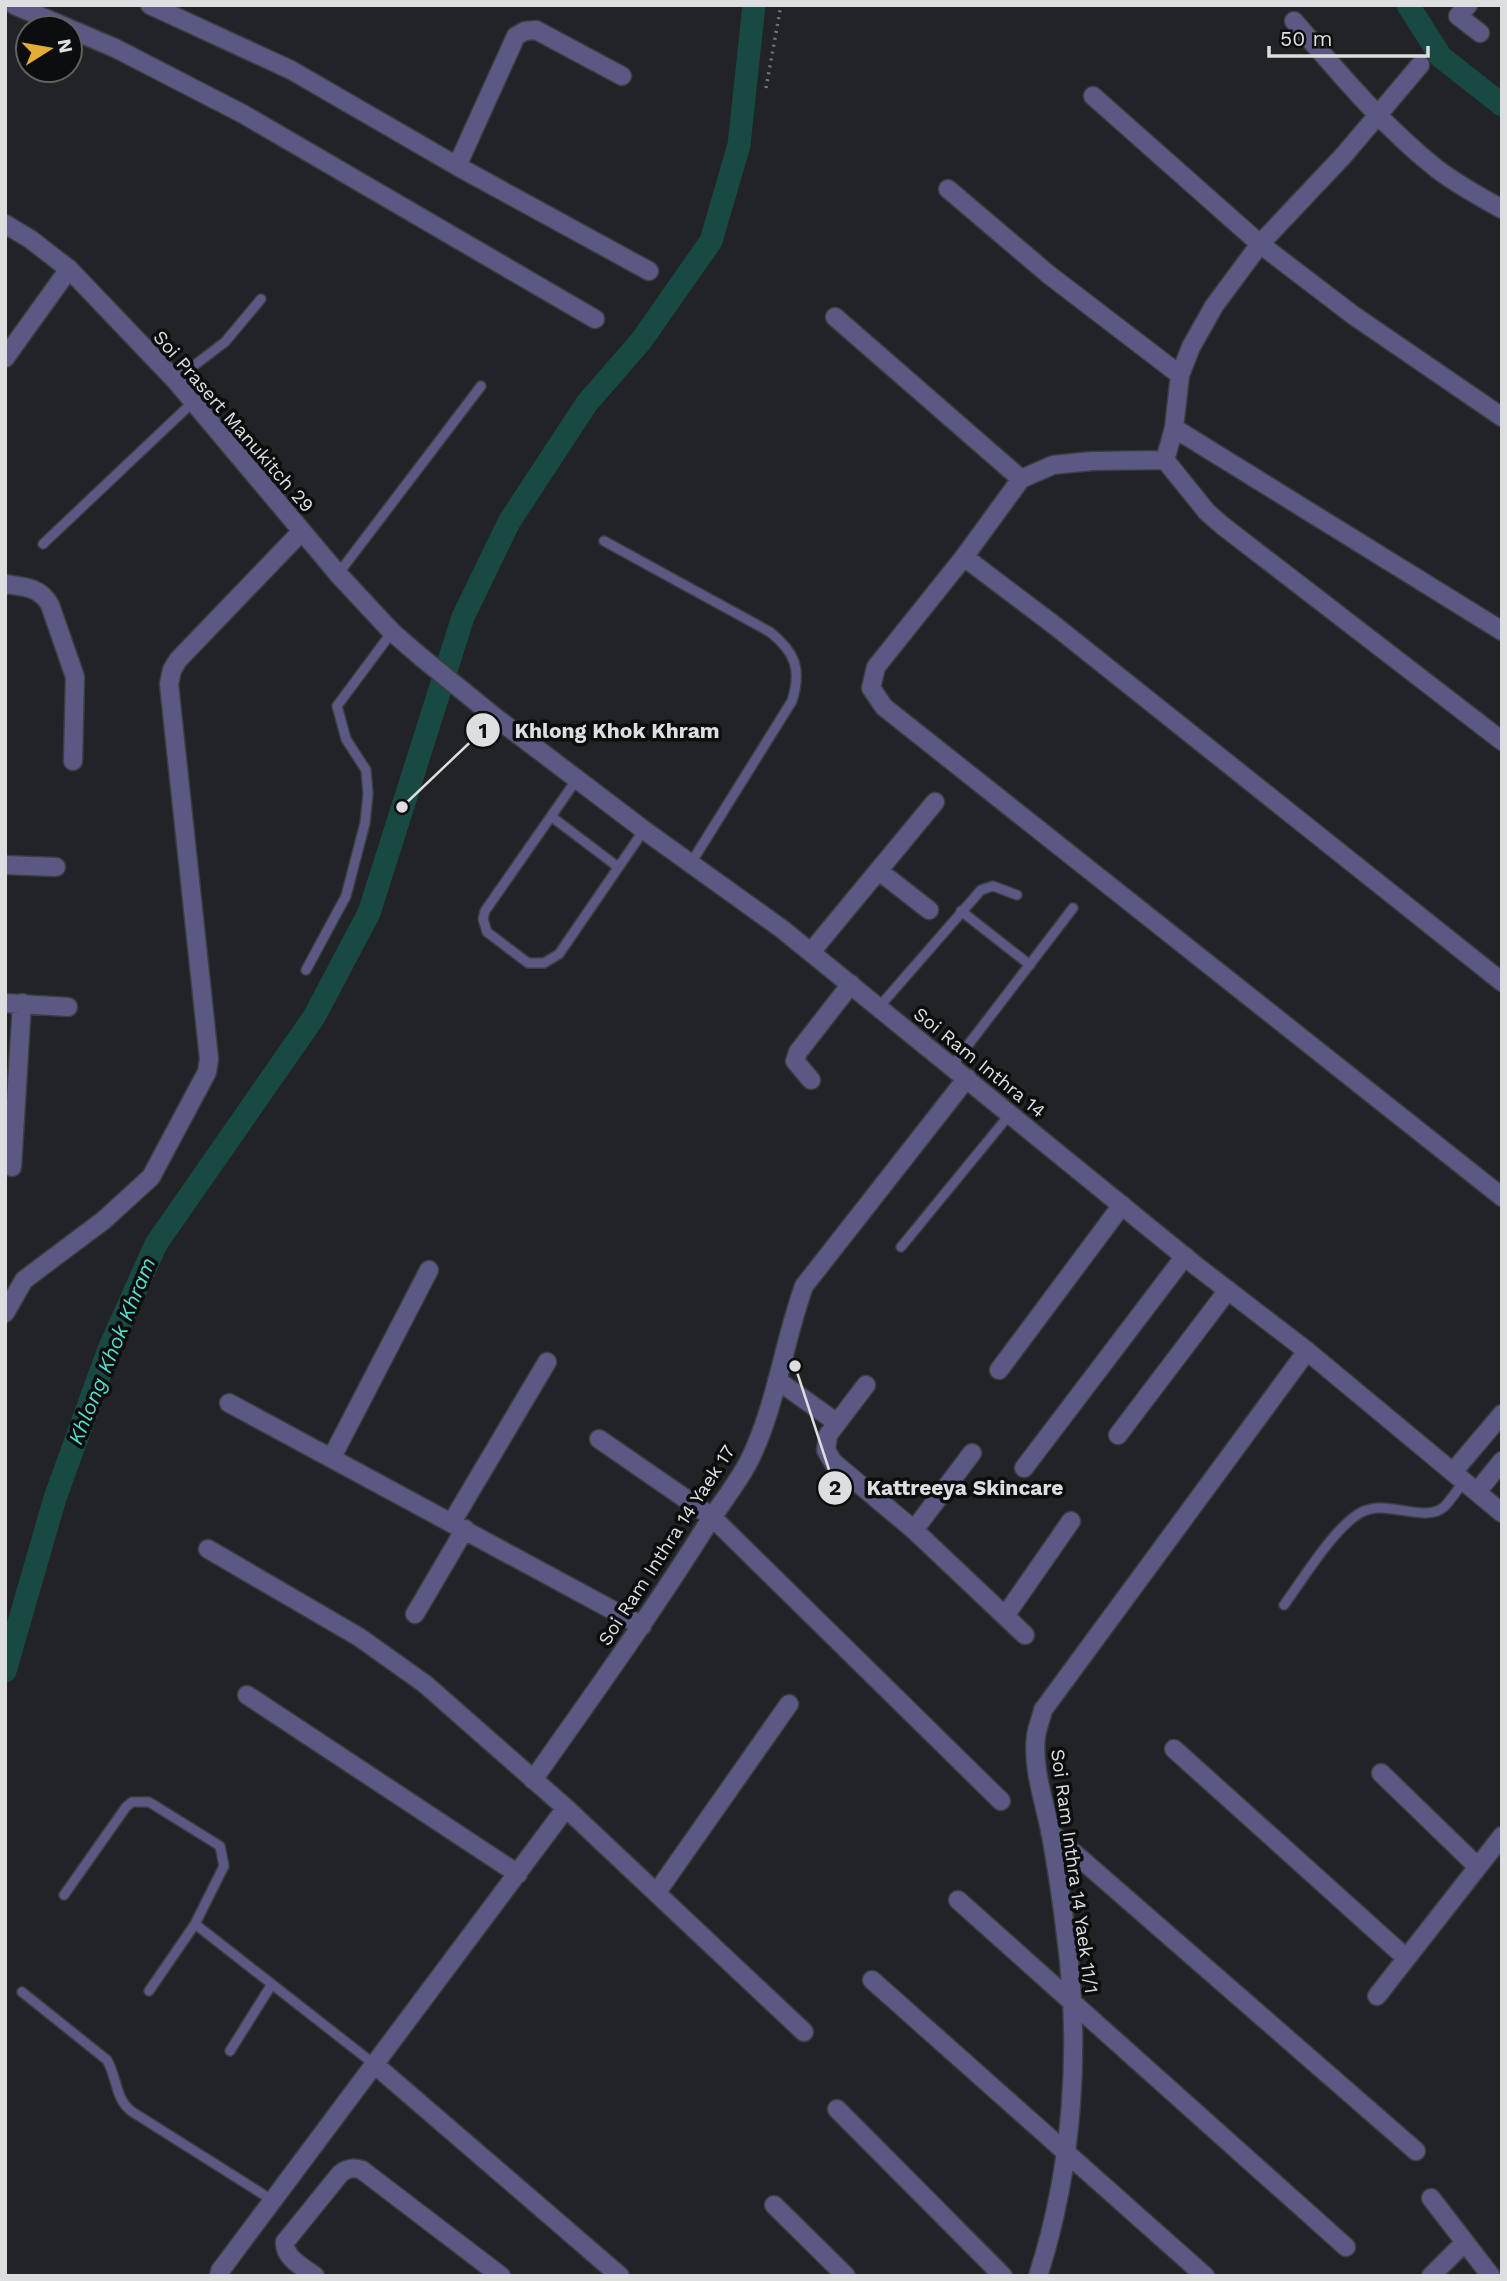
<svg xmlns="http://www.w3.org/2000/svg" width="1507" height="2281" font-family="'Work Sans',sans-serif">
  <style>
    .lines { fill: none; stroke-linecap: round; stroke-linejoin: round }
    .canal { stroke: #184a43; stroke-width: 23 }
    .service-casing { stroke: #3b3d40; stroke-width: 12 }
    .minor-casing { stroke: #3b3d40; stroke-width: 21 }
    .tertiary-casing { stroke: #3b3d40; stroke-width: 21 }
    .path { stroke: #727476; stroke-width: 3.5; stroke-dasharray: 2 5; stroke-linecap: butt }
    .service { stroke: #595983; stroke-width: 9 }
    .minor { stroke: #595983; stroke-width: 18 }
    .tertiary { stroke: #595983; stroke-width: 18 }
    .labels { text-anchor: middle; stroke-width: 7; stroke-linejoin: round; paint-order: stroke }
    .street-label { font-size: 19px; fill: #dcdedf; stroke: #0c0d0e }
    .water-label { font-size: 21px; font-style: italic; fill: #57ddcc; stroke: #0c0d0e }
    .leader { fill: none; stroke: #dcdedf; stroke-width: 2.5 }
    .callout-dot { fill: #dcdedf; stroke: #0c0d0e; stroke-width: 2.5 }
    .mark-label { font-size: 21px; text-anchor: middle; font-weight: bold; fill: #111 }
    .callout-label { font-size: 21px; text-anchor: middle; font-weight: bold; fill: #dcdedf; stroke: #0c0d0e; stroke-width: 7; stroke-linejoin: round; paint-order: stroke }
  </style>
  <rect width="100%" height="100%" fill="#212326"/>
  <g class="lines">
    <path class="canal" d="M1408,5L1441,57L1502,105
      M5,1671L55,1498L109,1349L156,1244L314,1017L369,913L463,617L509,522L587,403L641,341L711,241L739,145L754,5"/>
    <g class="service-casing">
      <path id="service" d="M175,380L225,342L261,299
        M604,541L770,632C795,652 802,669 792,701L691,863
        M43,544L193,402
        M338,574L481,386
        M577,779L485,911L483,919L487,932L528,963H544L559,954L644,830
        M552,817L618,867
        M961,911L1030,965
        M306,970L346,896L365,823L368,794L366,770L346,739L337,706L392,632
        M879,1007L981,890L993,886L1017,895
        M952,1066L1073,908
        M901,1247L1010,1114
        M1284,1605C1303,1579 1333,1529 1360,1513C1386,1498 1424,1524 1444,1507C1451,1500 1458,1489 1464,1481
        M64,1895L126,1807L132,1802H149L220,1846L224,1866L195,1924L374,2064
        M149,1991L195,1924
        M22,1992L107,2060C117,2077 115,2098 131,2111L272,2200
        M230,2051L272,1984"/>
    </g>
    <g class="minor-casing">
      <path id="minor" d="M14,5L68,28
        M150,5L291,70L457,166L649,271
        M1468,5L1458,16L1480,33
        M1294,21C1339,73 1383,126 1437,169C1457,184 1480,197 1502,209
        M70,29L115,48L243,114L595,319
        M1093,96L1260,244L1353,315L1502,417
        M457,166L516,36L525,31L536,30L622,76
        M948,189L1048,274L1180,375
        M835,317L1021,479
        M5,358L69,269
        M1174,428L1502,631
        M1165,460L1092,461L1053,465L1021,479L964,557L876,667L871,688L884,707L1502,1197
        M1165,460L1174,428L1180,375L1191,347L1214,306L1260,244L1344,155L1420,65
        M1165,460L1207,512L1223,526L1502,741
        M964,557L1054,625L1502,982
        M5,584C25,587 40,587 50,605L75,677L73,761
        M5,865L56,867
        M879,871L929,910
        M811,952L935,802
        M5,1003L68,1007
        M811,1080L795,1061L798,1052L851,984
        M12,1167L22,1003
        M5,1313L24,1280L104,1220L151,1177L207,1072L209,1059L169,684L172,670L178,660L301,532
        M999,1370L1122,1205
        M777,1380L836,1422
        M866,1385L828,1435L826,1450L833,1462L914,1530L1025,1635
        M229,1403L642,1626
        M1118,1435L1228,1290
        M599,1439L712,1517L1001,1801
        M332,1457L429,1270
        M1024,1468L1185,1256
        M1453,1472L1502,1414
        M1477,1492L1502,1461
        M452,1522L547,1362
        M914,1530L972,1453
        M208,1549L359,1637L425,1684L566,1808L804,2032
        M415,1614L465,1529
        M1005,1616L1071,1521
        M247,1695L518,1874
        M1174,1749L1405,1957
        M1381,1773L1478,1867
        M533,1780C592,1696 652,1613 707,1525C720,1505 736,1485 748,1463C776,1408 783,1344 804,1286L967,1078
        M1050,1832L1416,2151
        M657,1892L789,1704
        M958,1900L1346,2247
        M872,1980L1205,2276
        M1377,1996L1502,1836
        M374,2064L620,2276
        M837,2109L1003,2276
        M1431,2198L1491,2276
        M774,2205L846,2276
        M219,2276L220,2271L566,1808
        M315,2276C303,2267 284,2258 285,2242L340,2174C347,2168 353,2167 362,2170L501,2276
        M1038,2276C1073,2167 1081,2048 1066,1935C1062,1902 1057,1868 1051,1835C1045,1803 1032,1769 1036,1736C1037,1728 1041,1719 1043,1710L1307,1351
        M1431,2276L1465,2242"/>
    </g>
    <g class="tertiary-casing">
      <path id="tertiary" d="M5,224L30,239L69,269L175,380L338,574L392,632L421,657L495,717L644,830L782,929L1195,1265L1307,1351L1502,1513"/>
    </g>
    <path class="path" d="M766,88L781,5"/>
    <use href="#service" class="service"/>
    <use href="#minor" class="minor"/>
    <use href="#tertiary" class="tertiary"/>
  </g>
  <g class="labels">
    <g class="street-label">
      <text transform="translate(234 421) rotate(49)" y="7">Soi Prasert Manukitch 29</text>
      <text transform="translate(980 1062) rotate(39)" y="7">Soi Ram Inthra 14</text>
      <text transform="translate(666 1545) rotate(-57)" y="7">Soi Ram Inthra 14 Yaek 17</text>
      <text transform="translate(1075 1871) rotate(82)" y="7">Soi Ram Inthra 14 Yaek 11/1</text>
    </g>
    <g class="water-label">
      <text transform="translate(112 1351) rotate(-68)" y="7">Khlong Khok Khram</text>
    </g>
  </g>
  <path class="leader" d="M402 807L483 730M795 1366L835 1488"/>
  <g class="callout-dot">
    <circle cx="402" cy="807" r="7"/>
    <circle cx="795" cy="1366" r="7"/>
    <circle cx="483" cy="730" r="18"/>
    <circle cx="835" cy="1488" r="18"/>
  </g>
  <g class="mark-label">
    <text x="483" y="738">1</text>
    <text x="835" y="1495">2</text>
  </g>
  <g class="callout-label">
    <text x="617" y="738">Khlong Khok Khram</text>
    <text x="965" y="1495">Kattreeya Skincare</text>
  </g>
  <rect width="1507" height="2281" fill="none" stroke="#dcdedf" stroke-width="14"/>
  <g transform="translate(49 49) rotate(79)"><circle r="33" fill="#0c0d0e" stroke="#5f6162" stroke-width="2"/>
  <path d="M0-5L12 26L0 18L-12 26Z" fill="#e5ad35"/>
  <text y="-10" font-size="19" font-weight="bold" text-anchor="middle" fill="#dcdedf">N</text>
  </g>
  <path d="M1269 46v10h159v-10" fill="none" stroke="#dcdedf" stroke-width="3.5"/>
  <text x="1280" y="46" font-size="21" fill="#dcdedf" stroke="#0c0d0e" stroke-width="5" paint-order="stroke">50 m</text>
</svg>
